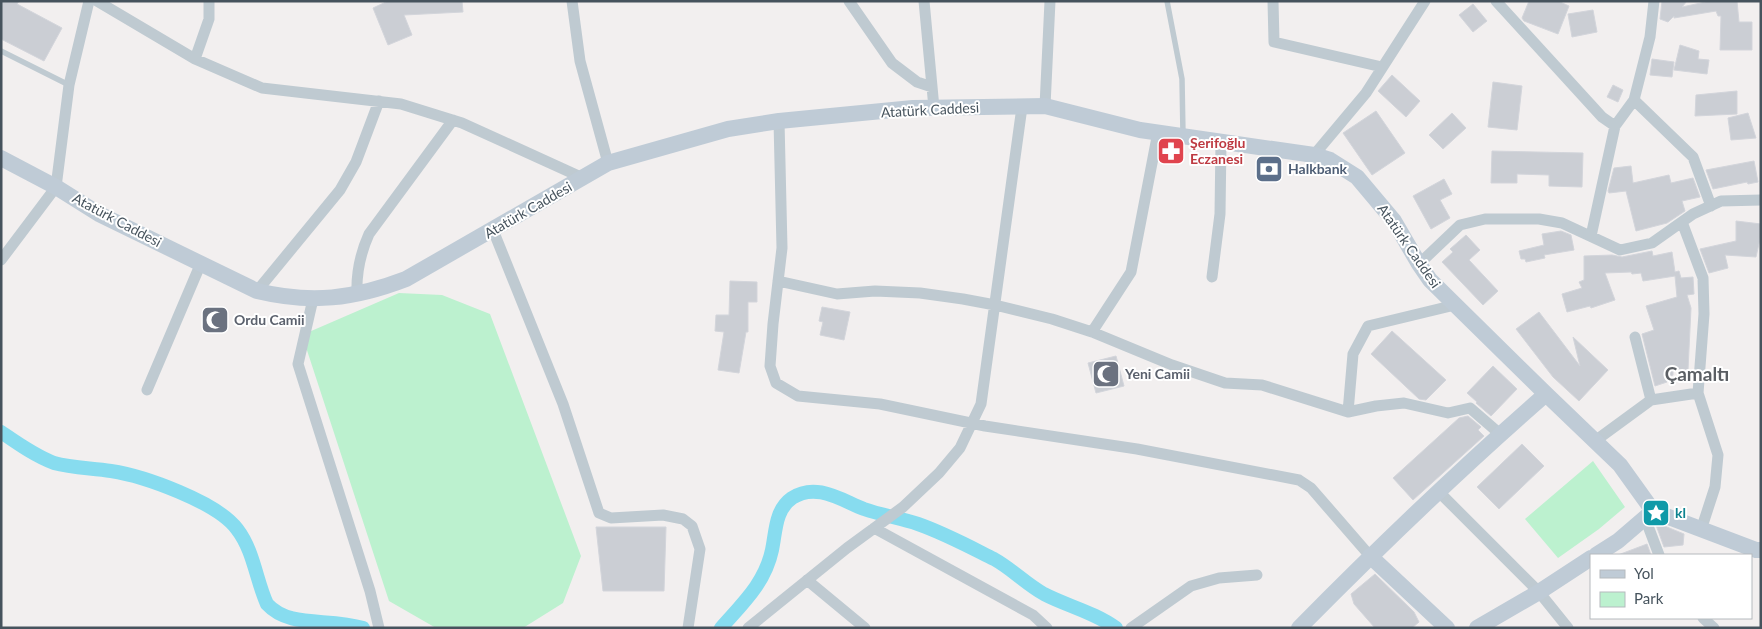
<svg xmlns="http://www.w3.org/2000/svg" width="1762" height="629" font-family="Lato,sans-serif">
  <style>
    .green { fill: #bcf1cf }
    .lines { fill: none; stroke-linecap: round; stroke-linejoin: round }
    .canal { stroke: #87dcef; stroke-width: 14 }
    .building { fill: #cbced4; stroke: #d3d5db }
    .lane { stroke: #bfcad1; stroke-width: 5.5 }
    .street { stroke: #bfcad1; stroke-width: 11 }
    .secondary { stroke: #bfcbd6; stroke-width: 16 }
    .labels { text-anchor: middle; stroke-width: 4; stroke-linejoin: round; paint-order: stroke }
    .street-label { font-size: 14px; fill: #46535d; stroke: #fff }
    .health-label { font-size: 14px; font-weight: bold; fill: #be3a42; stroke: #fff; text-anchor: start }
    .service-label { font-size: 14px; font-weight: bold; fill: #4e5e75; stroke: #fff; text-anchor: start }
    .worship-label { font-size: 14px; font-weight: bold; fill: #5b616d; stroke: #fff; text-anchor: start }
    .culture-label { font-size: 14px; font-weight: bold; fill: #0d838f; stroke: #fff; text-anchor: start }
    .district-label { font-size: 19px; font-weight: bold; fill: #5b5f64; stroke: #fff }
  </style>
  <rect width="100%" height="100%" fill="#f2efef"/>
  <path class="green" d="M399,293L442,295L490,314L581,556L563,603L523,628H436L389,601L302,335Z
    M1593,461L1625,507L1599,529L1558,558L1525,519Z"/>
  <g class="lines">
    <path class="canal" d="M1,432C17,443 35,456 54,463C72,468 92,468 111,471C144,476 217,502 237,529C254,551 256,580 267,604C290,629 328,617 363,628
      M721,628C743,603 765,583 772,550C776,531 775,510 792,498C816,482 841,500 864,509C881,515 900,518 918,524C944,533 970,547 994,559C1012,569 1026,584 1044,594C1067,606 1094,612 1116,628"/>
  </g>
  <path class="building" d="M1,1H19L17,4L62,28L44,61L1,39Z
    M388,1H462L463,12L404,15L412,35L388,45L373,8Z
    M1529,1H1558L1569,6L1558,34L1524,21L1522,18Z
    M1662,1H1687L1682,7L1710,1H1737L1739,22H1752V50H1720L1721,16H1718L1716,11L1674,18V16L1668,22L1660,19Z
    M1473,4L1487,21L1473,32L1459,15Z
    M1593,10L1597,32L1572,37L1568,14Z
    M1680,45L1699,51L1698,59L1709,60L1707,74L1674,70Z
    M1652,59L1674,62L1672,77L1650,75Z
    M1392,75L1420,101L1406,117L1378,91Z
    M1493,82L1522,86L1517,130L1488,127Z
    M1613,85L1623,90L1618,102L1607,97Z
    M1737,91V114L1695,116L1696,95Z
    M1376,111L1405,153L1372,175L1343,133Z
    M1452,113L1466,128L1443,149L1429,135Z
    M1748,113L1756,138L1731,140L1728,118Z
    M1492,151L1583,153L1582,187L1549,186V175L1517,174V183H1491Z
    M1754,161L1758,182L1748,184L1747,182L1713,189L1706,170Z
    M1631,166L1633,183L1669,175L1671,183L1693,178L1700,197L1682,201L1685,211L1667,223L1636,231L1626,191L1609,193L1608,191L1614,168Z
    M1444,179L1452,194L1440,200L1450,218L1431,229L1413,196Z
    M1736,221L1761,224V235L1756,257L1725,255L1728,268L1709,273L1700,249L1736,241Z
    M1561,231L1571,235L1574,250L1544,255L1545,258L1526,262L1525,259H1521L1519,251L1544,245L1542,234Z
    M1466,235L1480,250L1469,260L1498,291L1483,305L1442,262L1453,252L1450,249Z
    M1652,251L1653,256L1672,252L1675,272L1679,271L1681,278L1693,277L1694,294L1687,295L1691,308L1688,370L1673,369V375L1668,377L1667,382L1655,386L1642,334L1654,330L1646,306L1677,297L1675,276L1643,281L1641,273L1632,274L1631,272L1605,273L1615,300L1591,308L1590,306L1567,312L1562,294L1582,288L1579,282L1584,280V256L1612,255L1622,257Z
    M730,281L757,282V302H748V332H746L739,373L718,370L724,332L715,331L716,315H729Z
    M202 319a12 12 0 1 1 24 0a12 12 0 1 1-24 0Z
    M822,307L850,312L844,340L820,335L823,322L819,321Z
    M1539,312L1580,366L1573,337L1608,370L1579,401L1553,377L1516,329Z
    M1392,331L1446,380L1426,400L1419,399L1371,354Z
    M1116,356L1124,386L1096,393L1088,363Z
    M1493,366L1517,389L1491,416L1476,403L1477,402L1467,393Z
    M1468,416L1481,427L1478,430L1484,436L1413,500L1393,478L1459,418Z
    M1522,444L1544,466L1499,509L1477,487Z
    M1656,525H1662L1684,534L1683,545L1664,547Z
    M596,527H666L664,591H603Z
    M1647,544L1651,555H1618Z
    M1375,574L1414,612L1419,622L1412,628H1375L1354,604L1351,594Z"/>
  <g class="lines">
    <path class="lane" d="M1167,1L1182,79L1183,135
      M1,51L69,85"/>
    <path class="street" d="M97,1L195,59L262,88L401,104L462,123L583,178
      M572,1L580,61L608,163
      M849,1L892,63L917,82L932,87
      M924,1L934,108
      M1273,1L1274,42L1382,67
      M1496,1L1602,117L1615,126
      M195,59L209,19V1
      M1634,100L1693,157L1711,206
      M1045,106L1050,1
      M779,121L782,248L773,324L770,366L776,383L798,396L880,404L985,426L1137,449L1299,480L1311,488L1370,556
      M1314,155L1366,93L1425,1
      M1682,222L1703,278L1704,314L1698,393L1718,455L1715,487L1701,530
      M493,230L563,404L599,513L611,518L663,515L683,519L692,526L700,549L688,628
      M1591,236L1615,126L1634,100L1650,37L1654,1
      M1,260L56,187L69,85L89,1
      M1419,264L1460,225L1485,219H1539L1562,223L1620,250L1652,243L1693,214L1721,201L1761,200
      M1212,277L1220,214L1221,142
      M778,281L837,294L875,291L920,293L963,299L995,305L1052,319L1092,332L1172,365L1225,383L1262,385L1348,412L1376,406L1404,403L1448,413L1470,408L1500,434
      M257,291L340,190L356,162L379,101
      M357,295C356,272 360,254 369,234L453,120
      M313,299L298,364L370,591L379,628
      M1092,332L1131,272L1158,132
      M1635,337L1651,400
      M147,390L201,263
      M1348,412L1353,354L1368,326L1455,305
      M1595,441L1651,400L1698,393
      M1438,491L1539,592L1568,628
      M1645,518L1659,555
      M874,528L1033,615L1047,628
      M807,580L865,628
      M1703,618L1714,628
      M748,628L847,548L903,507L939,473L960,448L981,404L1022,107
      M1131,628L1191,586L1219,578L1257,575"/>
    <path class="secondary" d="M1,158L56,187L99,214L257,291C311,304 354,299 406,279L608,163L728,129L779,121L913,108L1045,106L1140,130L1314,155L1330,160L1357,177L1394,221L1419,264L1430,280L1546,394L1620,465L1653,511L1756,550H1761
      M1596,555L1618,541L1653,511
      M1370,556L1447,628
      M1299,628C1379,547 1460,469 1546,394
      M1477,628L1539,592L1591,558"/>
  </g>
  <defs>
    <g id="pharmacy-square" transform="scale(1.4375)"><rect x="-9" y="-9" width="18" height="18" rx="4" fill="#e0444e" stroke="#fff"/><path d="M-2-6h4v4h4v4h-4v4h-4v-4h-4v-4h4Z" fill="#fff"/></g>
    <g id="bank-square" transform="scale(1.4375)"><rect x="-9" y="-9" width="18" height="18" rx="4" fill="#5c6f8a" stroke="#fff"/><path d="M-6-4H6V4H-6ZM0-2.3a2.3 2.3 0 1 0 0 4.6a2.3 2.3 0 1 0 0-4.6Z" fill="#fff"/></g>
    <g id="mosque-square" transform="scale(1.4375)"><rect x="-9" y="-9" width="18" height="18" rx="4" fill="#6b7280" stroke="#fff"/><path d="M3.5-4.9A6 6 0 1 0 3.5 4.9A5 5 0 1 1 3.5-4.9Z" fill="#fff"/></g>
    <g id="sight-square" transform="scale(1.4375)"><rect x="-9" y="-9" width="18" height="18" rx="4" fill="#0f9aa8" stroke="#fff"/><path d="M0-6L1.8-2.2L6-1.7L2.9 1.2L3.7 5.4L0 3.3L-3.7 5.4L-2.9 1.2L-6-1.7L-1.8-2.2Z" fill="#fff"/></g>
  </defs>
  <g fill-rule="evenodd">
    <use href="#pharmacy-square" x="1171" y="151"/>
    <use href="#bank-square" x="1269" y="169"/>
    <use href="#mosque-square" x="215" y="320"/>
    <use href="#mosque-square" x="1106" y="374"/>
    <use href="#sight-square" x="1656" y="513"/>
  </g>
  <g class="labels">
    <g class="street-label">
      <text transform="translate(930 110) rotate(-3)" y="5">Atatürk Caddesi</text>
      <text transform="translate(528 210) rotate(-30)" y="5">Atatürk Caddesi</text>
      <text transform="translate(117 220) rotate(28)" y="5">Atatürk Caddesi</text>
      <text transform="translate(1409 246) rotate(55)" y="5">Atatürk Caddesi</text>
    </g>
    <g class="health-label">
      <text x="1190" y="148">Şerifoğlu<tspan x="1190" dy="16">Eczanesi</tspan></text>
    </g>
    <g class="service-label">
      <text x="1288" y="174">Halkbank</text>
    </g>
    <g class="worship-label">
      <text x="234" y="325">Ordu Camii</text>
      <text x="1125" y="379">Yeni Camii</text>
    </g>
    <g class="culture-label">
      <text x="1675" y="518">kl</text>
    </g>
    <g class="district-label">
      <text x="1697" y="381">Çamaltı</text>
    </g>
  </g>
  <rect width="1762" height="629" fill="none" stroke="#46535d" stroke-width="5"/>
  <rect x="1590" y="554" width="162" height="65" fill="#ffffff" stroke="#b5babe"/>
  <rect x="1600" y="570" width="25" height="8" fill="#bfcbd6" stroke="#b5babe"/>
  <text x="1634" y="579" font-size="15" fill="#46535d">Yol</text>
  <rect x="1600" y="592" width="25" height="15" fill="#bcf1cf" stroke="#b5babe"/>
  <text x="1634" y="604" font-size="15" fill="#46535d">Park</text>
</svg>
